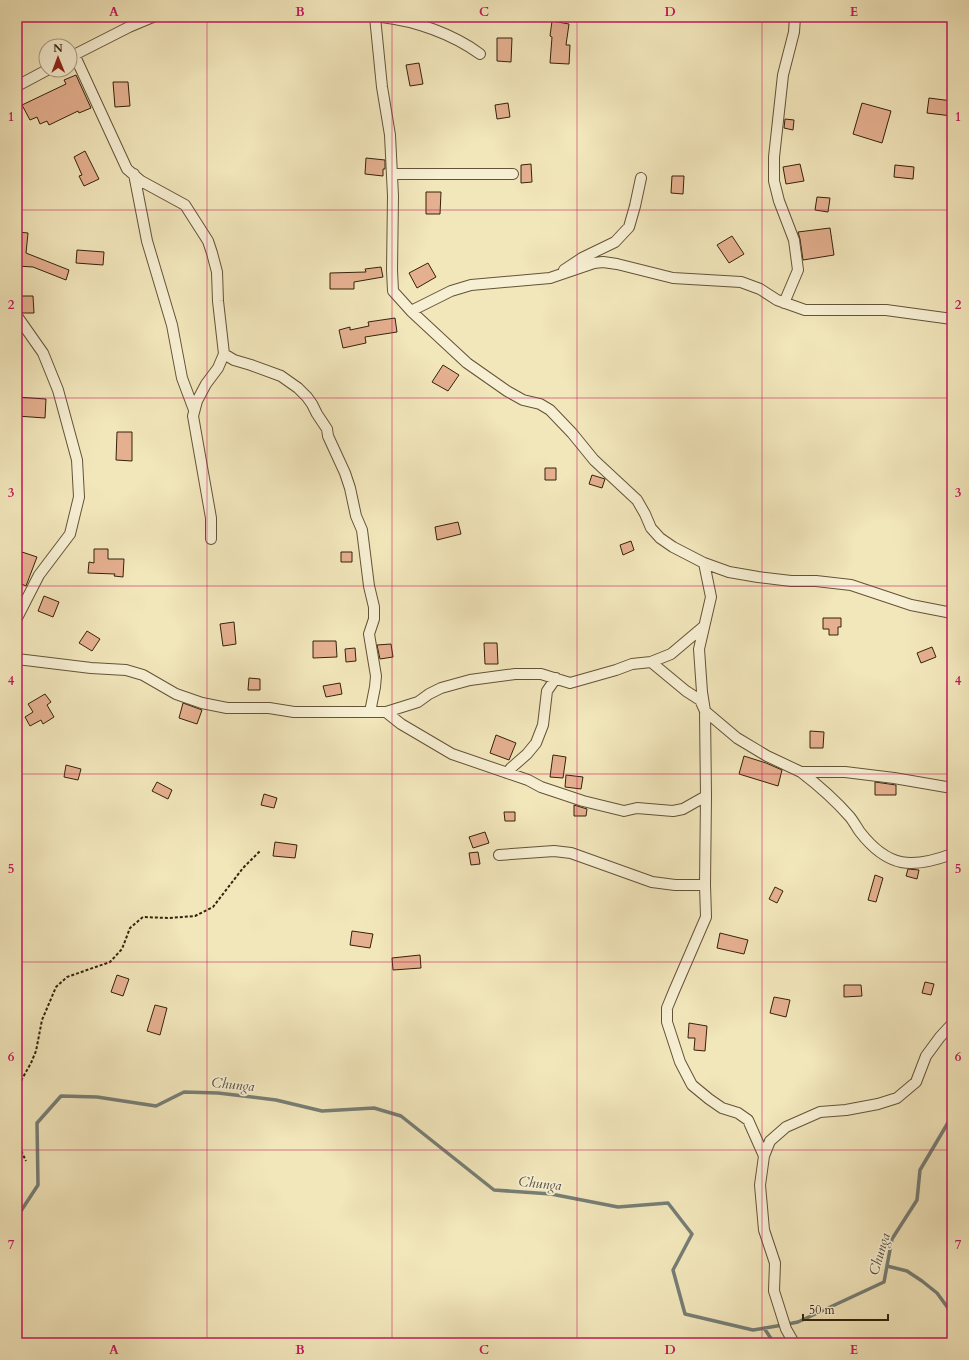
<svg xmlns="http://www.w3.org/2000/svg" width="969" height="1360" font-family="Cardo,serif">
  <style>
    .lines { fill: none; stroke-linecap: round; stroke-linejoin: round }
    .stream { stroke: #767e75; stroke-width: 3.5 }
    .building { fill: #e5b090; stroke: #34220b }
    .street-casing { stroke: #645337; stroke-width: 12 }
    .path { stroke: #34220b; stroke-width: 2; stroke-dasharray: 3 2; stroke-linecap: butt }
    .street { stroke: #f7efd3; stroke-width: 10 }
    .grid { fill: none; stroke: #c2185b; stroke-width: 1; stroke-opacity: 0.55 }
    .labels { text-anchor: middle; stroke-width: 3.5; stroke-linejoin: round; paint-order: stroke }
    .water-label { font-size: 14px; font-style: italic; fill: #555040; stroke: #f7efd3 }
    .neatline { fill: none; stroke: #c2185b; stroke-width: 1.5 }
    .grid-label { font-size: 13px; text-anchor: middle; font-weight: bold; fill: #c2185b }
  </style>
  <rect width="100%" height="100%" fill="#f2e6bb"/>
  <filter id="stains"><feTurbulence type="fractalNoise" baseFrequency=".005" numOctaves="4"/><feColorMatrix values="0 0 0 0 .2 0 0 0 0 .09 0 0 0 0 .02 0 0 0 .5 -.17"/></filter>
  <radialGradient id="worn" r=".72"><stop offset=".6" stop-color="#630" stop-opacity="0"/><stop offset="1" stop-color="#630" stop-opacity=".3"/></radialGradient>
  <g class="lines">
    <path class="stream" d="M17,1217L38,1185L37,1123L61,1096L97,1097L156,1106L184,1092L218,1093L276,1100L322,1111L374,1108L401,1116L494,1190L551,1194L618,1207L668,1203L692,1234L673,1270L685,1314L753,1330L783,1325L798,1322L884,1282L892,1239L917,1200L920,1170L949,1121L952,1122
      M887,1266L907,1271L922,1281L937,1293L948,1308L952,1322
      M764,1328L774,1343"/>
  </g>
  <path class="building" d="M552,21L569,24L566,45H570L569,64L550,63L552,37L550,36Z
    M497,38H512L511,62L497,61Z
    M419,63L423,84L410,86L406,65Z
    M76,75L91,108L79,113L78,111L49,125L47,121L40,124L37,117L30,120L22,105L66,84L64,80Z
    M113,82H128L130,106L115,107Z
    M929,98L952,101V116L927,113Z
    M508,103L510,117L497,119L495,105Z
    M862,103L891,111L882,143L853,134Z
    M785,119L794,120L793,130L784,128Z
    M85,151L99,179L84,186L79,176L82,175L74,157Z
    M366,158L385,160V169H383V176L365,174Z
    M531,164L532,182L521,183V165Z
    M800,164L804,181L786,184L783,167Z
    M895,165L914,167L913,179L894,177Z
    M672,176H684L683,194L671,193Z
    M426,192H441L440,214H426Z
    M817,197L830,198L828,212L815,210Z
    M830,228L834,255L803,260L800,239L798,232Z
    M18,232L28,233L26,253L69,270L66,280L33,267L17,266Z
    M732,236L744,254L729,263L717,245Z
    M77,250L104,252L103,265L76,263Z
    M428,263L436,277L417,288L409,273Z
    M381,267L383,277L354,282V289H330V273L366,272L365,269Z
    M20,296H33L34,313H23L20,310Z
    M395,318L397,332L365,337L366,343L343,348L339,330L350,327V330L369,326L368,322Z
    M443,365L459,375L448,391L432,382Z
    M17,397L46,399L45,418L17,416Z
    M117,432H132V461L116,460Z
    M545,468H556V480H545Z
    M592,475L605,479L602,488L589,484Z
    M458,522L461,534L437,540L435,527Z
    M631,541L634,550L623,555L620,545Z
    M94,549H108V559H124L123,577L114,576L115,574L88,573L89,562L94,563Z
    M22,552L37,557L26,586L17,582V563Z
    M341,552H352V562H341Z
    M44,596L59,602L53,617L38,611Z
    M823,618H841V627H838V635H829V629H823Z
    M234,622L236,644L223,646L220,624Z
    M87,631L100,639L92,651L79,643Z
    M313,641H336L337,657L313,658Z
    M484,643H497L498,664H485Z
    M391,644L393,657L380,659L377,645Z
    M932,647L936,657L921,663L917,653Z
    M355,648L356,661L346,662L345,649Z
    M249,678L260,679V690H248Z
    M340,683L342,694L326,697L323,686Z
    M45,694L51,702L47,705L54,717L43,724L41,720L30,726L25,717L33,712L28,704Z
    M183,703L202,710L197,724L179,718Z
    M810,731L824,732L823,748H810Z
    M496,735L516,743L509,760L490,753Z
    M553,755L566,757L563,778L550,777Z
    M744,756L766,763L782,770L778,786L739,774Z
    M66,765L81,769L78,780L64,777Z
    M566,775L583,777L581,789L565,787Z
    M157,782L172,790L168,799L152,791Z
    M875,782L896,785V795H875Z
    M264,794L277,798L274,808L261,805Z
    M574,805L587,809L586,816H574Z
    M504,812H515V821H505Z
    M485,832L489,843L473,848L469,837Z
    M275,842L297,845L295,858L273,856Z
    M478,852L480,864L471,865L469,853Z
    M908,869L919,870L917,879L906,876Z
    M875,875L883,878L876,902L868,900Z
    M775,887L783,891L777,903L769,899Z
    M352,931L373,934L370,948L350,945Z
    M720,933L748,940L744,954L717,948Z
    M420,955L421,968L393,970L392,958Z
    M117,975L129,979L123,996L111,992Z
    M925,982L934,984L931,995L922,993Z
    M844,985H861L862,996L844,997Z
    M774,997L790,1000L786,1017L770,1013Z
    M155,1005L167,1008L160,1035L147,1031Z
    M689,1023L707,1026L705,1051L694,1050L695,1038H688Z"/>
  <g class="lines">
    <g class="street-casing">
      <path id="street" d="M375,17L382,87L390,135L393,196L392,270L393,291L411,311L467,363L507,391L523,400L540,404L550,410L572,433L594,460L637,500L645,514L651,528L660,538L673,547L704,563L711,597L699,649L702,692L705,711L706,796L705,885L706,917L674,991L667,1008V1022L680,1062L692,1085L709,1099L722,1108L738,1113L748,1120L764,1156
        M382,17C416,21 453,34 480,54
        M74,54L127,169L141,181L185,205L208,241L212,253L217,272L218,301L224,354L218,368L206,384L197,401L193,416L211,518V539
        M70,57L129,27L153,17
        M17,86L47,70
        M134,174L147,241L172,325L182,378L194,410
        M392,174H513
        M564,270L582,258L615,242L629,227L635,206L641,178
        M784,303L798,270L794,240L779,201L774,181V157L783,75L794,32L795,17
        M411,311L451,291L471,285L550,278L594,263L603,262L617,264L673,278L741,282L760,289L777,300L805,310H886L952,319
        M17,316L43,353L58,390L77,460L79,497L70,534L39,575L17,618
        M224,354L234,360L251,365L281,376L298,388L307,397L312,404L317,414L327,429L328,436L345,473L350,488L356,516L362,530L369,586L374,607V619L369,634L376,676L375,687L370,712
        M704,563L729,572L758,577L791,581H816L851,585L911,605L952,613
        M17,659L91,668L126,670L143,675L176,694L202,703L227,708H269L294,712H386L418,702L429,694L441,688L470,680L515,674H541L570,683L616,670L632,664L651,662L671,654L703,627
        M651,662L686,691L700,700L705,711L737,738L767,756L801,772H845L894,778L952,788
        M386,712L401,724L452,754L528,780L541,787L583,801L624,811L637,808L673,811L683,809L706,796
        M801,772C818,785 836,801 850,817C854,822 857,828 860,832C888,868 912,869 952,854
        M507,773L511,768L527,754L536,743L543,725L547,691L556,678
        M499,855L554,851L571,853L652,882L675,885H705
        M794,1343L786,1329L774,1291L775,1263L764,1230L760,1185L764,1156L770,1141L786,1127L820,1112L846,1110L878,1104L897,1098L916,1082L926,1056L940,1037L952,1024"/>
    </g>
    <path class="path" d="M17,1095L22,1079L31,1063L36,1051L42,1020L56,987L67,977L110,962L122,949L130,928L143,917L169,918L195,916L213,907L243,868L260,851
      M17,1142L26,1161"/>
    <use href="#street" class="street"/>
  </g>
  <path class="grid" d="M207,17V1343M392,17V1343M577,17V1343M762,17V1343M17,210H952M17,398H952M17,586H952M17,774H952M17,962H952M17,1150H952"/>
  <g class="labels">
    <g class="water-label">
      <text transform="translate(233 1084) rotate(6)" y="5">Chunga</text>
      <text transform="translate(540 1183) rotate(6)" y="5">Chunga</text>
      <text transform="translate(879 1254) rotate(-73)" y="5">Chunga</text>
    </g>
  </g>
  <rect width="969" height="1360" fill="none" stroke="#f2e6bb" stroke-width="44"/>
  <g transform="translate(58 58) rotate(359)"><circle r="19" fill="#f7efd3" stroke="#a99d83"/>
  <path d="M0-3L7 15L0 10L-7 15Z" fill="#8f2418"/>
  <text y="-6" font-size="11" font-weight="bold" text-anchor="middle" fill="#34220b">N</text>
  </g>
  <path d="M803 1314v6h85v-6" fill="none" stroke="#34220b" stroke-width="2"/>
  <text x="809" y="1314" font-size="12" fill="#34220b" stroke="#f7efd3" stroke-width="3" paint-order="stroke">50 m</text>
  <rect x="22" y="22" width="925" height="1316" class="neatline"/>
  <g class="grid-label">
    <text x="114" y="16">A</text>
    <text x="300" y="16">B</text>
    <text x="484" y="16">C</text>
    <text x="670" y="16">D</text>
    <text x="854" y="16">E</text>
    <text x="11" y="121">1</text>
    <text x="958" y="121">1</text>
    <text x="11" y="309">2</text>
    <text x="958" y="309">2</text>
    <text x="11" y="497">3</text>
    <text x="958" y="497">3</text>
    <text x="11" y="685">4</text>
    <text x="958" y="685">4</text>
    <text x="11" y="873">5</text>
    <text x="958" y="873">5</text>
    <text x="11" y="1061">6</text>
    <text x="958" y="1061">6</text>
    <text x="11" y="1249">7</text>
    <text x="958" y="1249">7</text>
    <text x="114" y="1354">A</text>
    <text x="300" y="1354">B</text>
    <text x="484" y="1354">C</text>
    <text x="670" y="1354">D</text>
    <text x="854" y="1354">E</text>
  </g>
  <rect width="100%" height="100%" filter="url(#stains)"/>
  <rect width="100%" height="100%" fill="url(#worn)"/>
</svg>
